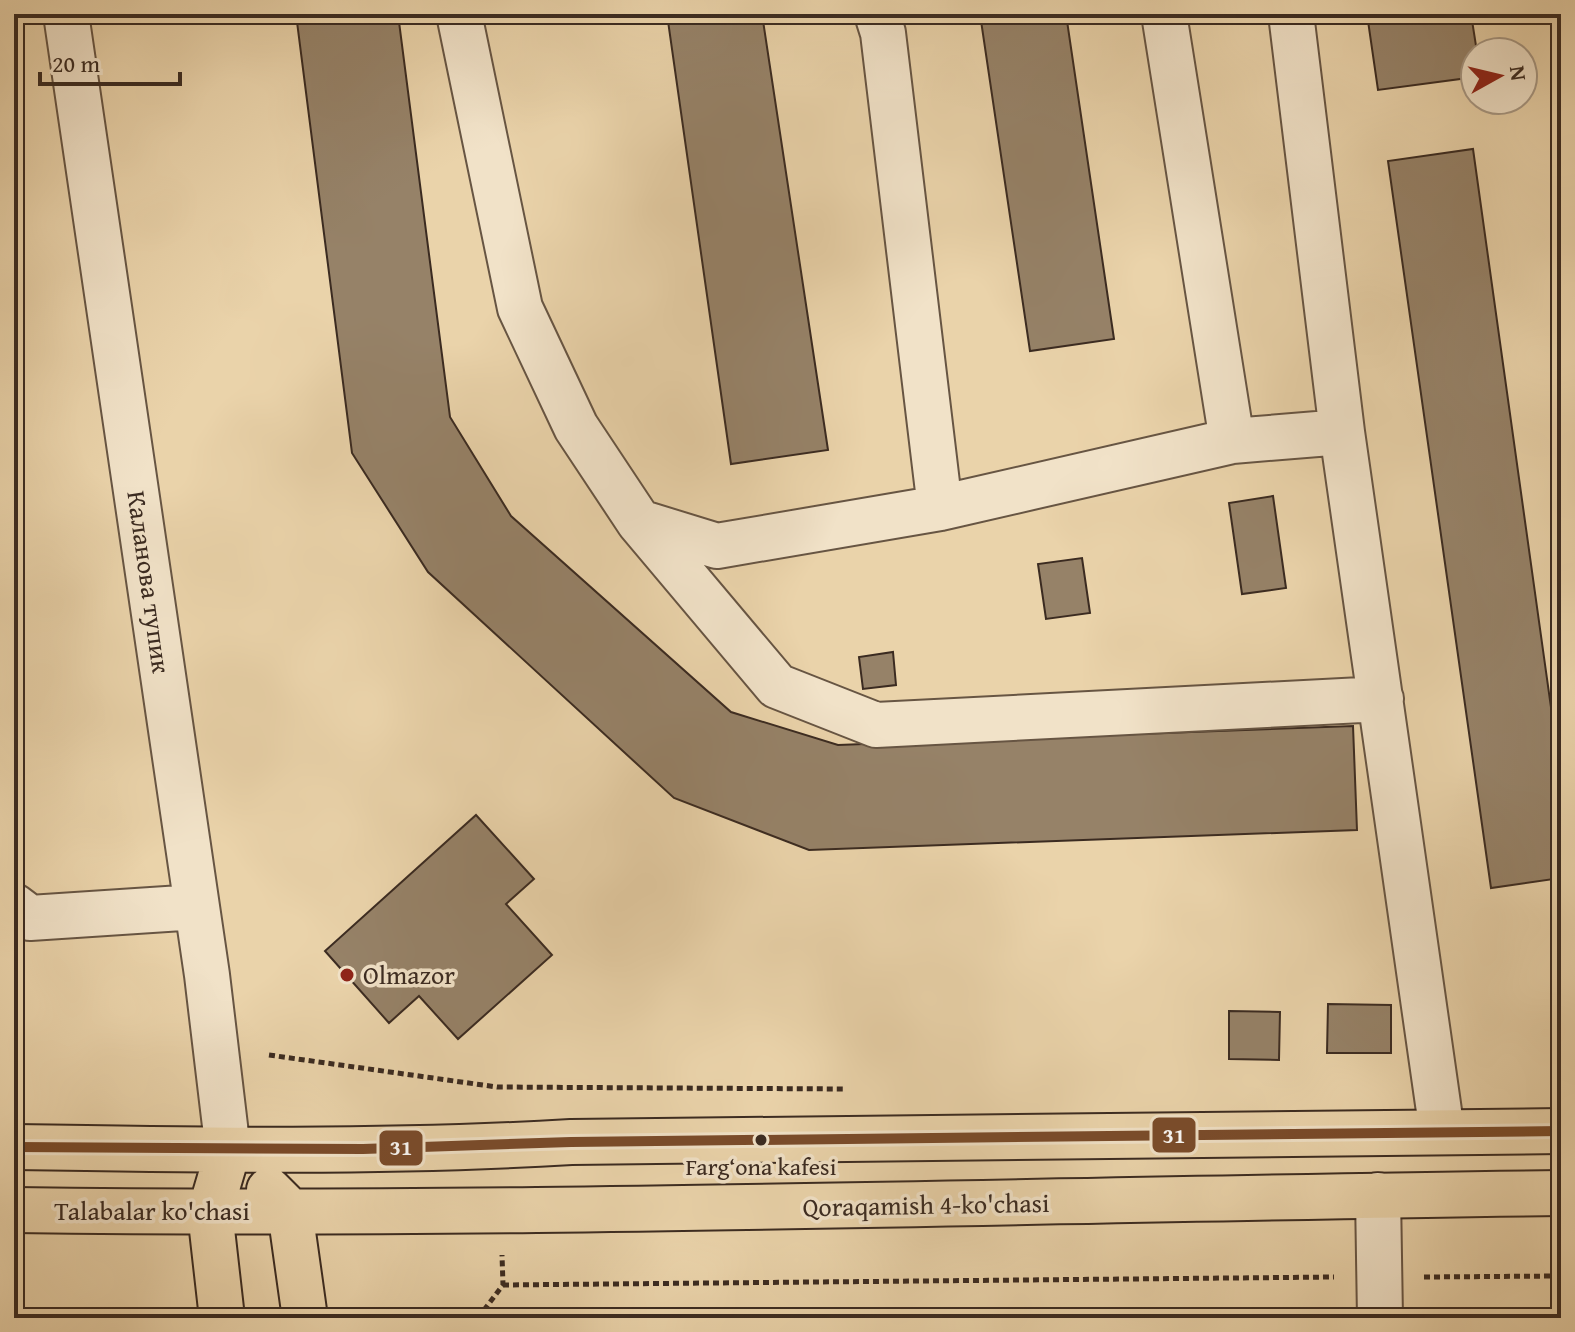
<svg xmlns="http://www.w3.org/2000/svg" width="1575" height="1332" font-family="'Gentium Book Plus',serif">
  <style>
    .building { fill: #968268; stroke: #3b2b21; stroke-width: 2 }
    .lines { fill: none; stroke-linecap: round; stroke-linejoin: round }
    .minor-casing { stroke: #675543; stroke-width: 48 }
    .major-casing { stroke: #3b2b21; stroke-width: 48 }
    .path { stroke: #3b2b21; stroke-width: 5; stroke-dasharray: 6 4; stroke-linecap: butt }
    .minor { stroke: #f1e2c8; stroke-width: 44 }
    .major { stroke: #ead3aa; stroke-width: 44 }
    .bus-1-casing { stroke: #f1e2c8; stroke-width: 16 }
    .bus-1 { stroke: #7a4b2a; stroke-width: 10 }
    .poi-dot { fill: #8f2418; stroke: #f1e2c8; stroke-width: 3 }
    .bus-dot { fill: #3b2b21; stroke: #f1e2c8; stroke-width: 3 }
    .labels { text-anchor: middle; stroke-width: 7; stroke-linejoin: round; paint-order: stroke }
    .bus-label { font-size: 24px; fill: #3b2b21; stroke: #f1e2c8 }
    .street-label { font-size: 26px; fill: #3b2b21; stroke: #f1e2c8 }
    .poi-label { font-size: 26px; fill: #3b2b21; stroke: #f1e2c8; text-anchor: start }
    .line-badge { stroke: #f1e2c8; stroke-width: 3 }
    .badge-label { font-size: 22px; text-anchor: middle; font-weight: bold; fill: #fff }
  </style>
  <rect width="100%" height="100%" fill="#ead3aa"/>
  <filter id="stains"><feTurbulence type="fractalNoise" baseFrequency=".0025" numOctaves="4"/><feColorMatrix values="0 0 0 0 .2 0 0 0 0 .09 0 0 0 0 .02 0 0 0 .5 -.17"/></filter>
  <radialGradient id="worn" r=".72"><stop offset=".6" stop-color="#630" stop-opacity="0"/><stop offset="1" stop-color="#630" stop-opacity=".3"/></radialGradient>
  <path class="building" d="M296,14H398L450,417L511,516L731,712L838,745L1353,726L1357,830L809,850L674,798L428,572L352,453Z
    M667,14H762L828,450L731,464Z
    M980,14H1066L1114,339L1030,351Z
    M1367,14H1471L1477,52L1475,77L1378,90Z
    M1473,149L1561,779V878L1491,888L1388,161Z
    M1273,496L1286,588L1242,594L1229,503Z
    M1082,558L1090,613L1046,619L1038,564Z
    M893,652L896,685L863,689L859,657Z
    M476,815L534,879L506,904L552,955L458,1039L419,996L389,1023L325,951Z
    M1328,1004L1391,1005V1053H1327Z
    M1229,1011L1280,1012L1279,1060L1229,1059Z"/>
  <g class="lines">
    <g class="minor-casing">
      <path id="minor" d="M66,14L207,975L228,1151
        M459,14L520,308L576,427L639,522L717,546L940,508L1232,441L1342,432
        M877,14L883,33L940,508
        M1164,14L1232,441
        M1291,14L1342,432L1442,1132
        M639,522L777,686L876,725L1381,699
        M14,906L30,918L197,907
        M1378,1195L1380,1318"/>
    </g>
    <g class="major-casing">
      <path id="major" d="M14,1147C200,1150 386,1153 571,1142L1561,1131
        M269,1190L290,1211L305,1318
        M14,1210C530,1217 1045,1199 1561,1193
        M222,1318L210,1212L228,1151"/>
    </g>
    <path class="path" d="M269,1055L497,1087L845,1089
      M1424,1277L1561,1276
      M503,1285L1334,1277
      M478,1318L503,1285L502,1255"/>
    <use href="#minor" class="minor"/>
    <use href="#major" class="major"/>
    <g class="bus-1-casing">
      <path id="bus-1" d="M14,1147L363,1149L571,1142L1561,1131"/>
    </g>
    <use href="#bus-1" class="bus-1"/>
  </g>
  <circle class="poi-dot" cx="347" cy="975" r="8"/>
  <circle class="bus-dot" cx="761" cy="1140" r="7"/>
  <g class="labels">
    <g class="bus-label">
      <text x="761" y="1175">Farg‘ona kafesi</text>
    </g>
    <g class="street-label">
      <text transform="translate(149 582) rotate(82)" y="9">Каланова тупик</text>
      <text transform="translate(926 1205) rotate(-1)" y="9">Qoraqamish 4-ko'chasi</text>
      <text x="152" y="1220">Talabalar ko'chasi</text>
    </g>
    <g class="poi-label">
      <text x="363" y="984">Olmazor</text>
    </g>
  </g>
  <g class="line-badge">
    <rect x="1151" y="1116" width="46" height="38" rx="8" fill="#7a4b2a"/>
    <rect x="378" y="1129" width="46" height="38" rx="8" fill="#7a4b2a"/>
  </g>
  <g class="badge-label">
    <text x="1174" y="1143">31</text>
    <text x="401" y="1155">31</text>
  </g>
  <rect width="1575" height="1332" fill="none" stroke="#ead3aa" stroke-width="48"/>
  <rect x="16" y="16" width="1543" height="1300" fill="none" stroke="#3b2b21" stroke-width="4"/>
  <rect x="24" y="24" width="1527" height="1284" fill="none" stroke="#3b2b21" stroke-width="2"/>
  <g transform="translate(1499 76) rotate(82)"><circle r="38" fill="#f1e2c8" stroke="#a89985" stroke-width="2"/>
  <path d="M0-6L14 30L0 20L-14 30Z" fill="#8f2418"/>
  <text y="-12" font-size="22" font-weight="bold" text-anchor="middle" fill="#3b2b21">N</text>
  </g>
  <path d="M40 72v12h140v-12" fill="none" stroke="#3b2b21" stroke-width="4"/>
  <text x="52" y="72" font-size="24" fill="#3b2b21" stroke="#f1e2c8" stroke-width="6" paint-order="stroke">20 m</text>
  <rect width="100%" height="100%" filter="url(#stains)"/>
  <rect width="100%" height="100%" fill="url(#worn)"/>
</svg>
